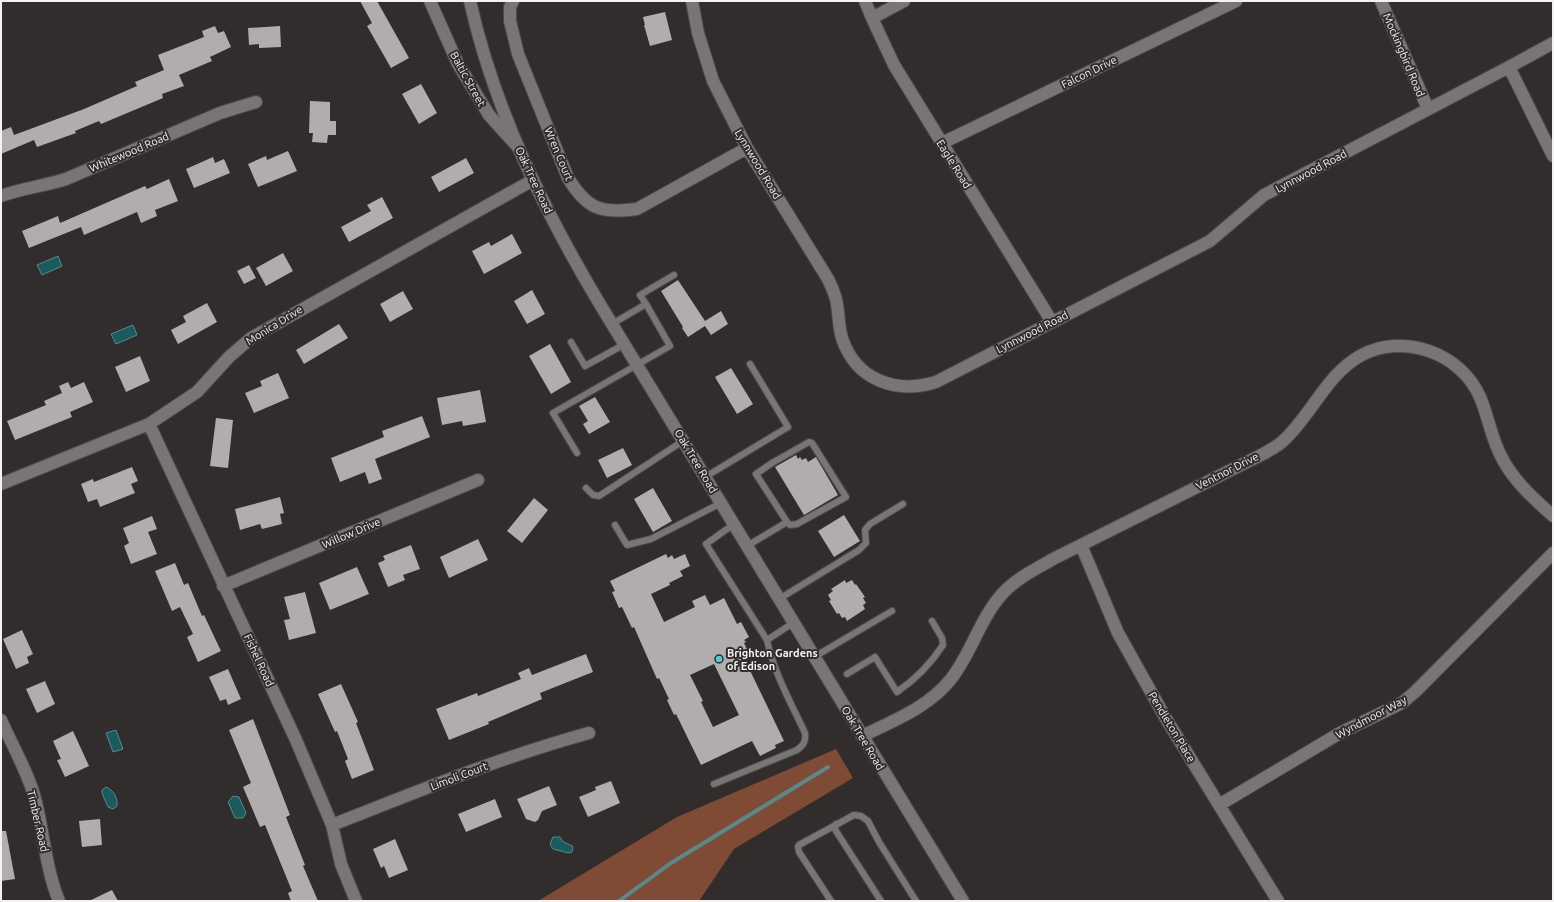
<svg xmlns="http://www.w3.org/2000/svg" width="1554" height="902" font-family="Ubuntu,sans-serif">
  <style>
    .forest { fill: #7f4b34 }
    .water { fill: #1a5b5e; stroke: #5b888a }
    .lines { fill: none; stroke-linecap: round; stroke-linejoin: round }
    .stream { stroke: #5b888a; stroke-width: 4 }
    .building { fill: #b0adac; fill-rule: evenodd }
    .service-casing { stroke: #4d4b4a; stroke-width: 8 }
    .minor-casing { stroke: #4d4b4a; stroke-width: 14 }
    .secondary-casing { stroke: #4d4b4a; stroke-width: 14 }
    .service { stroke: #787574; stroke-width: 6 }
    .minor { stroke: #787574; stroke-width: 12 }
    .secondary { stroke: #787574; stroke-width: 12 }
    .poi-dot { fill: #51ccd3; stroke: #302d2c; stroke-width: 1.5 }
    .labels { text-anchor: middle; stroke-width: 4; stroke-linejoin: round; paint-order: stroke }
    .street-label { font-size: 11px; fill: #f3f1f1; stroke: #302d2c }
    .poi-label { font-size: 11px; font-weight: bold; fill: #f3f1f1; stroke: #302d2c; text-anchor: start }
  </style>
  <rect width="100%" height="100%" fill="#302d2c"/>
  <path class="forest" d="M836,749L853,778L734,849L699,901H538L677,817Z"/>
  <path class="water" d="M58,256L62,266L42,275L37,265Z
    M133,325L137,335L116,344L111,334Z
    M116,730L123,749L113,752L106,733Z
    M106,787C114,790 118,799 117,806L113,809L108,807C106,802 101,793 102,790Z
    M233,796L239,797L246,813L243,818H235L228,802Z
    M553,837H560L562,841L572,846L573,847L572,852L568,853L553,849L550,844Z"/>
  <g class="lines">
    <path class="stream" d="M619,901L671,863L828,767"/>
  </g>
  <path class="building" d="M360,1H377L409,58L391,68L367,26L372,23Z
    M665,12L672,40L650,46L644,25H645L643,17Z
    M215,26L218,33L224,31L231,47L210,57L212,61L179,75L184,86L162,94L163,98L101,124L99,121L75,131L76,133L37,147L34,140L1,154V131L11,127L14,135L84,109L137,86L135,82L164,70L158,55L204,37L202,31Z
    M280,26L281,47L259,48V44L249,45L248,28Z
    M421,84L437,113L419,124L402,94Z
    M310,101L330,102V121H336V135H328L327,143L312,142L313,133H309Z
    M288,151L297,171L258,187L248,164L266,156L267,160Z
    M213,157L215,163L224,159L230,173L194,188L186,169Z
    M466,158L474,173L439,192L431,177Z
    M169,179L178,201L155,210L157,216L141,223L137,212L84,235L81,227L29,248L22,231L58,216L60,223L145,186L147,189Z
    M382,197L393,218L349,242L341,227L371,211L367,205Z
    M512,234L522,253L484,274L472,251L489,242L491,246Z
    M283,253L293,271L266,286L256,268Z
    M249,265L256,278L244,284L237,271Z
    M678,280L705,321L721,311L728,324L711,335L705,326L688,337L682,328L683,327L661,291Z
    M532,290L545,314L527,324L514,301Z
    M403,291L413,309L390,322L380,304Z
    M207,303L217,322L178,344L171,330L186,322L183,316Z
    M339,324L348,338L304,364L296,350Z
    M550,344L571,382L551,394L529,356Z
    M140,356L150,381L126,392L115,367Z
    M731,368L753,404L737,414L715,377Z
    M278,373L289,398L254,413L245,393L262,386L260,381Z
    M68,382L71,388L84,382L93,402L70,412L72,417L15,440L7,421L46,405L44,401L62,393L59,386Z
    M480,390L486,422L463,426L462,421L442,425L437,398Z
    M595,397L610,422L589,434L583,424L588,421L579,406Z
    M422,416L430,437L375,459L382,479L369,484L365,472L340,482L331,458L384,437L382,431Z
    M216,418L233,420L228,468L210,466Z
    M623,448L632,465L607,478L598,460Z
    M796,455L798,459L800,457L802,460L806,458L808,462L816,457L838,495L804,515L775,467Z
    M132,467L138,481L131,484L135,493L100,507L97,499L88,502L81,484L93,479L94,482Z
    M653,488L672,521L653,532L634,499Z
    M280,497L284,513L280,514L282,524L262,529L260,524L240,530L235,509Z
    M534,498L548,510L522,543L507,531Z
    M844,515L860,541L834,557L818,531Z
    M152,516L157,529L148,532L157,554L131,564L124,546L129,543L123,528Z
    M478,539L488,560L449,578L440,557Z
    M411,545L420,569L403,575L405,580L388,587L378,563L385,560L383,556Z
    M666,554L668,558L672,555L674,559L685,554L690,566L680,571L683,576L669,583L670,585L651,594L664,622L695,607L692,601L705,595L710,605L724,598L737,624L741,622L749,637L744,640L746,642L744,643L751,658L745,660L784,741L775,745L776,748L760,756L752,741L701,765L676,714L674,715L667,700L669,699L659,678L657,679L634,627L632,628L622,607L619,608L612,592L615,591L610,581ZM714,664L739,715L713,727L701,702L703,701L690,675Z
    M175,563L184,585L188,583L202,616L204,615L221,651L198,662L187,637L193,634L180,607L172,611L155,571Z
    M357,567L369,594L330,610L319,583Z
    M845,580L846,583L852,580L855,585L856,584L865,597L863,598L866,603L863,605L865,609L847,621L845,617L842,618L839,613L837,614L829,601L831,600L828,595L833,591L831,589Z
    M305,592L316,633L289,640L284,620L290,619L284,597Z
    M22,630L33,654L27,657L29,663L16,669L3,639Z
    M586,654L593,672L540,693L542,699L488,722L489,724L449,740L436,709L477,693L478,696L521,679L518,673L529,668L532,675Z
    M228,669L241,699L228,705L226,699L220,701L209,677Z
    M45,681L55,704L37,713L26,689Z
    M341,684L358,722L356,723L374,770L352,779L345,761L348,759L337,731L335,732L318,694Z
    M253,719L290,815L286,817L305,865L303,866L318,901H291L288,893L292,891L265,825L260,827L243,787L251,783L229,730Z
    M73,731L89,766L65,777L57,760L61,759L53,741Z
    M611,781L620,803L588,817L579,797L596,790L595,787Z
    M549,786L557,805L542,811L538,820L535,822L526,819L517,799Z
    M495,799L502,817L466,832L458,814Z
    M100,819L102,845L82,847L79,821Z
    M1,831H6L15,879L1,881Z
    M395,839L408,870L389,878L384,866L381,868L373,849Z
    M112,890L118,901H89Z"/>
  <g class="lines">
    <g class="service-casing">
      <path id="service" d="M646,304L640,295L674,275
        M571,342L585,366L625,344
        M577,453L553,413L670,346L646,304L612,324
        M705,477L788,427L750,364
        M586,488L593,495L599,496L683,441
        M734,524L706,544L767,640L793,623
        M615,525L627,545L651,539L721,503
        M747,546L787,522L756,474L772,463L809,442L812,443L846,497L797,524L790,525L787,522
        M779,599L859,550L866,543L865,530L870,524L903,504
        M814,657L892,611
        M847,674L875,657L897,692C916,679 930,665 943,645L942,638L932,621
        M714,784L797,750C804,745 806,741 805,733C791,703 774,673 767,640
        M836,824L835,828L836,831L881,901
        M831,901L799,852L798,847L799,845L854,815L861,816L868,821L879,842L916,901"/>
    </g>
    <g class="minor-casing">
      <path id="minor" d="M430,1L458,64L489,115L517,146
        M513,1L510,7V21L518,54L568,178C587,209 601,214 637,209L747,148
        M692,1L698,33L713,81L747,148L828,279C831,285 834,292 836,299C839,312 838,325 842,338C856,381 897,394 936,382L1181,256L1210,241L1264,195L1509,67L1553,43
        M865,1L872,18L894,65L1052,322
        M1381,1L1428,109
        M872,18L904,1
        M1509,67L1553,156
        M942,143L1236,1
        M1,196C22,188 45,186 66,179L220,113L256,102
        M149,424L296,740L332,825L341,864L356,901
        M1,484L149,424L197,392L229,357L251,338L533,180
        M1081,545L1118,633L1165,717L1278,901
        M223,586L478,480
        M1,720C13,747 29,774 36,802C44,836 46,869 59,901
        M862,736C893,721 929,707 951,679C972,652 980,618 1003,593C1017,578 1036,569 1053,559L1265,453C1271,449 1278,446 1283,441C1311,416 1326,375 1360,356C1403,332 1461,353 1480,397C1489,418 1491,439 1503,460C1515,482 1534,499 1553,516
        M1219,805L1340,733L1402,703L1416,691L1553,553
        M332,825C416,792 501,757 589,733"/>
    </g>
    <g class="secondary-casing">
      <path id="secondary" d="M470,1C494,109 544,211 601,306L963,901"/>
    </g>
    <use href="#service" class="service"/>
    <use href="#minor" class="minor"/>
    <use href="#secondary" class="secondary"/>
  </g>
  <circle class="poi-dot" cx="719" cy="659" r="4"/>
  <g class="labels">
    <g class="street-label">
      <text transform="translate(1404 55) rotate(67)" y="4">Mockingbird Road</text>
      <text transform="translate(1089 72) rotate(-26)" y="4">Falcon Drive</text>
      <text transform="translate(468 79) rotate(61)" y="4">Baltic Street</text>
      <text transform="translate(129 152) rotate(-23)" y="4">Whitewood Road</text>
      <text transform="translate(559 154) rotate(67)" y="4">Wren Court</text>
      <text transform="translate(758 164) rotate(59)" y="4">Lynnwood Road</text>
      <text transform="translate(954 164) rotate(58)" y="4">Eagle Road</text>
      <text transform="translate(1311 171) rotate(-28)" y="4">Lynnwood Road</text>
      <text transform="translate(534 180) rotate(65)" y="4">Oak Tree Road</text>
      <text transform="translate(274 325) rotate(-32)" y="4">Monica Drive</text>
      <text transform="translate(1032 332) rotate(-27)" y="4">Lynnwood Road</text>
      <text transform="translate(696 461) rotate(59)" y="4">Oak Tree Road</text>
      <text transform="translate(1227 471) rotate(-27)" y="4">Ventnor Drive</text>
      <text transform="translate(351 533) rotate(-23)" y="4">Willow Drive</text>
      <text transform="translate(259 660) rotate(65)" y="4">Fishel Road</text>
      <text transform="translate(1371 717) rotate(-28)" y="4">Wyndmoor Way</text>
      <text transform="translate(1172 727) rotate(59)" y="4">Pendleton Place</text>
      <text transform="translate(863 738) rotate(59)" y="4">Oak Tree Road</text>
      <text transform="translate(459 776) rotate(-21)" y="4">Limoli Court</text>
      <text transform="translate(38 821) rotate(77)" y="4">Timber Road</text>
    </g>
    <g class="poi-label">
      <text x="727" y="657">Brighton Gardens<tspan x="727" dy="13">of Edison</tspan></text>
    </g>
  </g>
  <rect width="1554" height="902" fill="none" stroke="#f3f1f1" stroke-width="4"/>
</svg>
